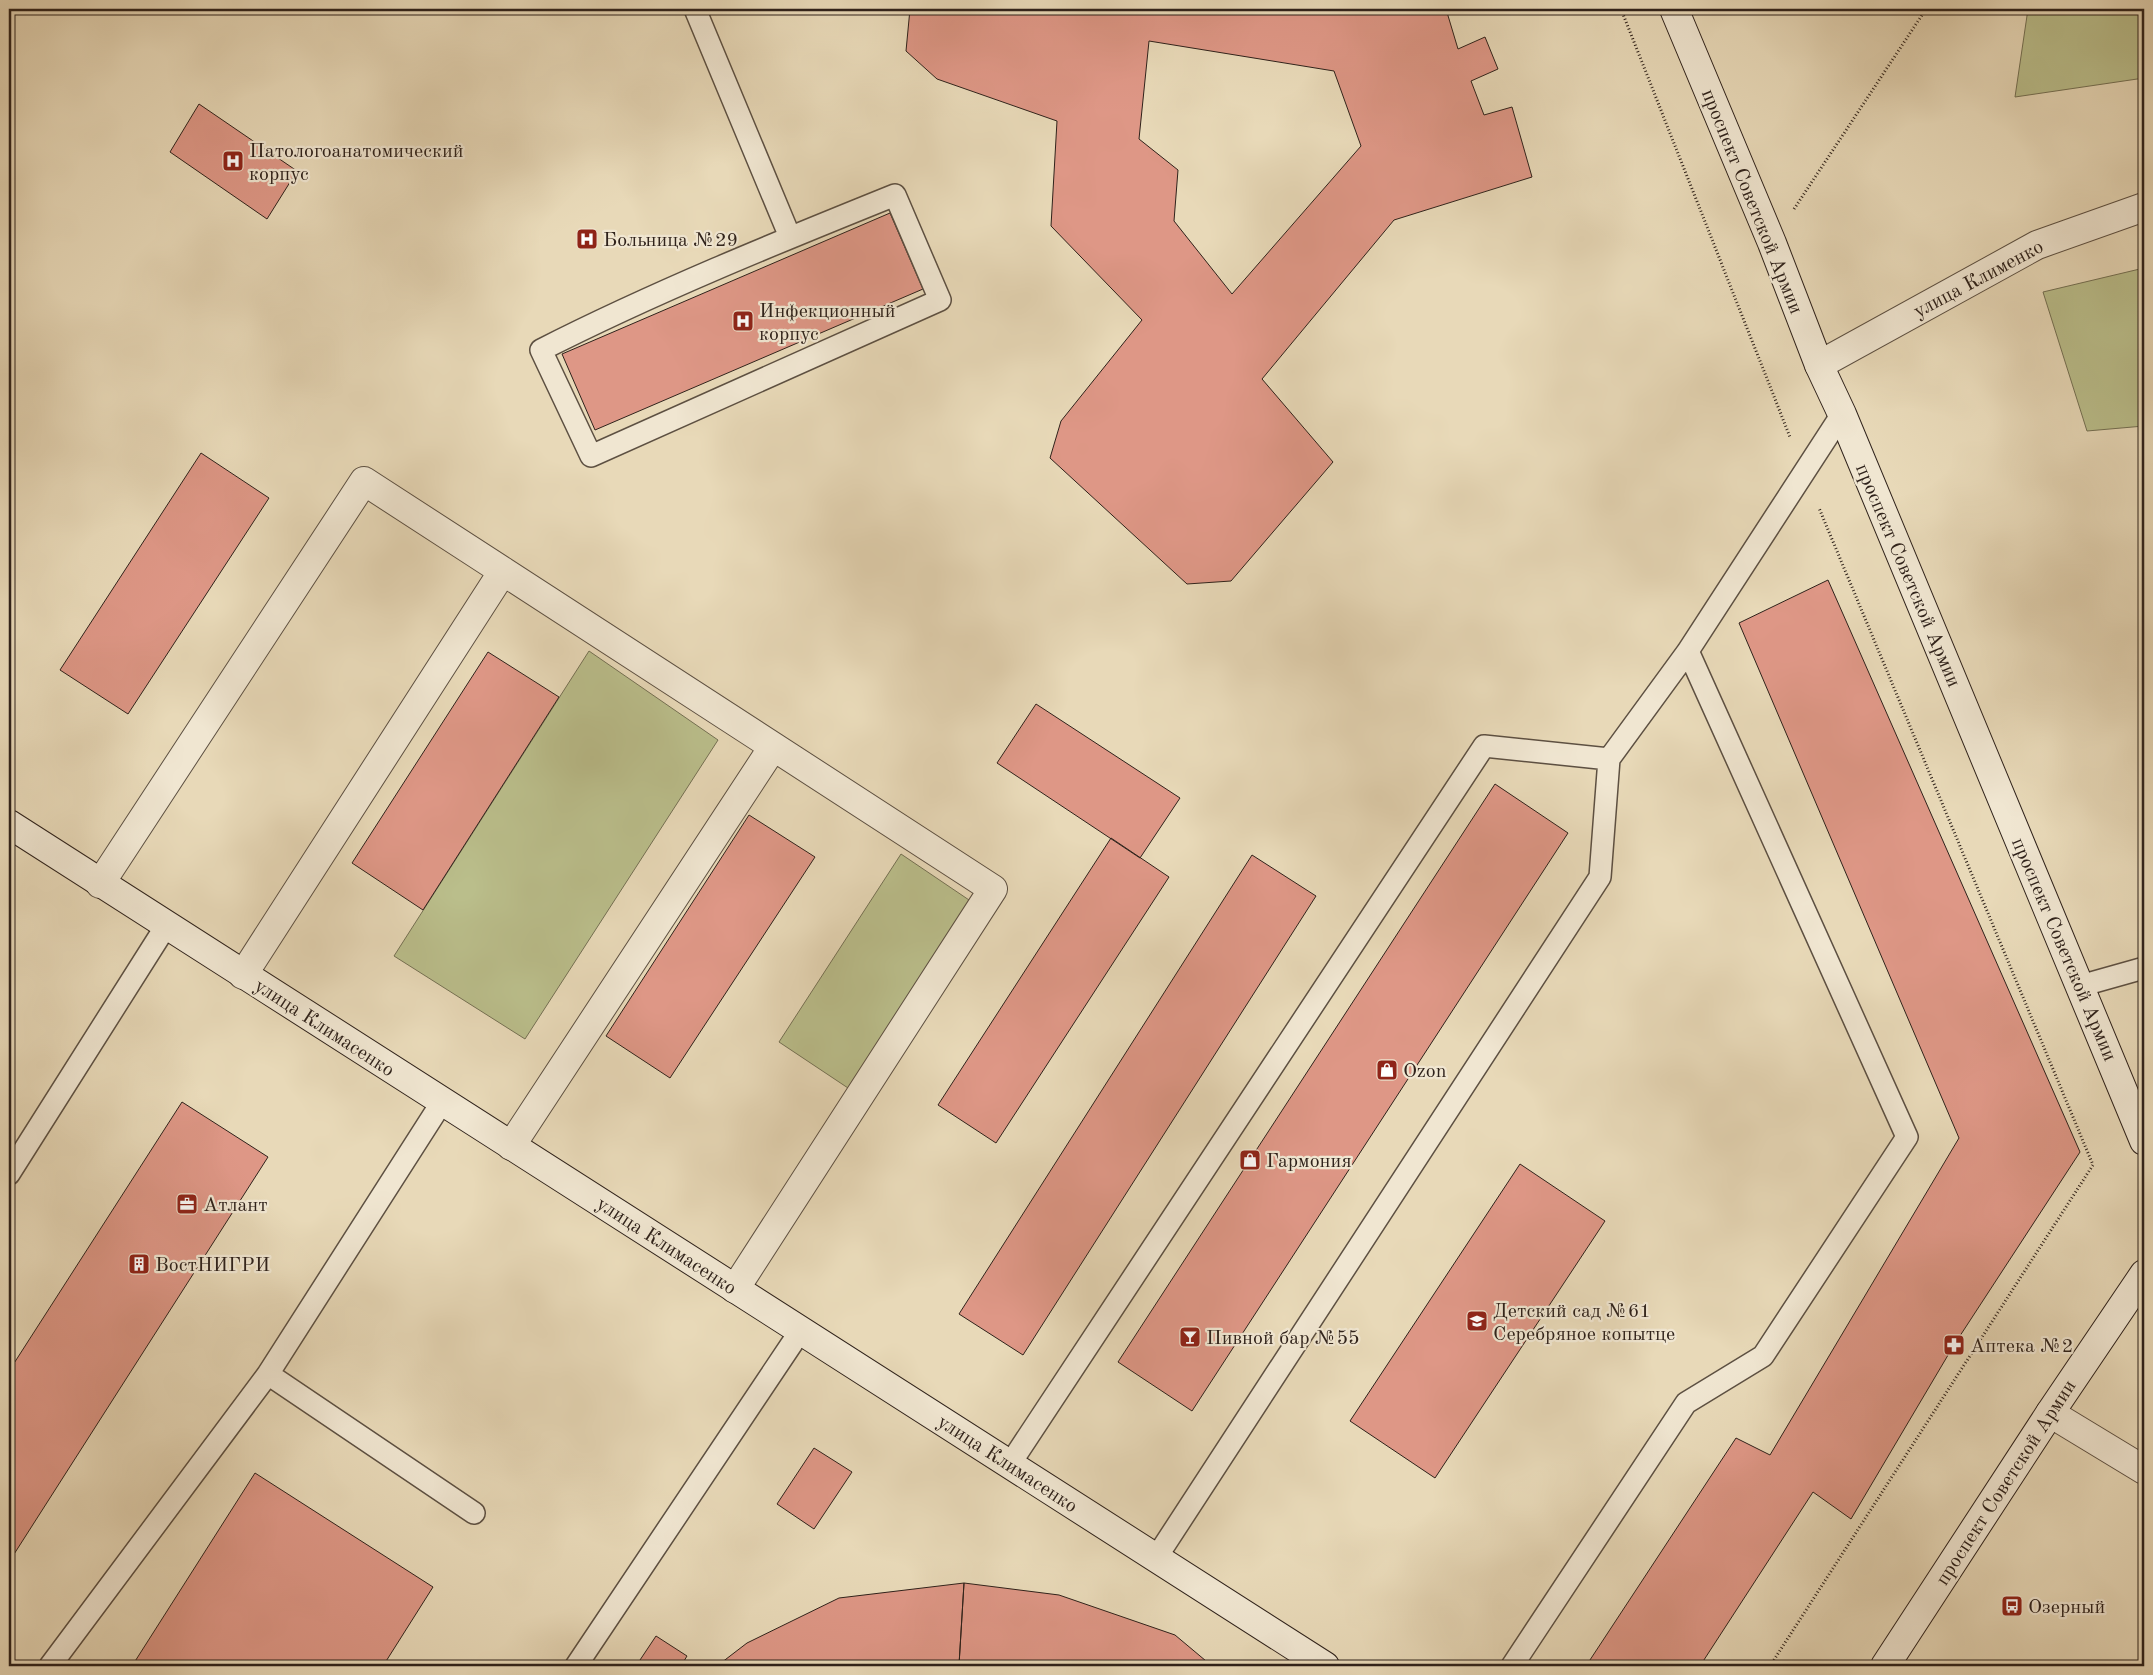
<svg xmlns="http://www.w3.org/2000/svg" width="2153" height="1675" font-family="'Old Standard TT',serif">
  <style>
    .green { fill: #babe8b; stroke: #747053 }
    .building { fill: #de9786; stroke: #2f221b; fill-rule: evenodd }
    .lines { fill: none; stroke-linecap: round; stroke-linejoin: round }
    .lane-casing { stroke: #5d5042; stroke-width: 24 }
    .street-casing { stroke: #5d5042; stroke-width: 30 }
    .secondary-casing { stroke: #2f221b; stroke-width: 30 }
    .path { stroke: #2f221b; stroke-width: 3; stroke-dasharray: 1 2.5; stroke-linecap: butt }
    .lane { stroke: #f0e6d1; stroke-width: 21 }
    .street { stroke: #f0e6d1; stroke-width: 28 }
    .secondary { stroke: #f0e6d1; stroke-width: 28 }
    .labels { text-anchor: middle; stroke-width: 4.5; stroke-linejoin: round; paint-order: stroke }
    .poi-label { font-size: 20px; fill: #2f221b; stroke: #f0e6d1; text-anchor: start }
    .street-label { font-size: 20px; fill: #2f221b; stroke: #f0e6d1 }
  </style>
  <rect width="100%" height="100%" fill="#e8d9b8"/>
  <filter id="stains"><feTurbulence type="fractalNoise" baseFrequency=".004" numOctaves="4"/><feColorMatrix values="0 0 0 0 .2 0 0 0 0 .09 0 0 0 0 .02 0 0 0 .5 -.17"/></filter>
  <radialGradient id="worn" r=".72"><stop offset=".6" stop-color="#630" stop-opacity="0"/><stop offset="1" stop-color="#630" stop-opacity=".3"/></radialGradient>
  <path class="green" d="M2028,9H2144V78L2015,97Z
    M2144,268V426L2087,431L2043,292Z
    M589,651L718,740L525,1039L394,956Z
    M901,854L972,902L848,1088L779,1042Z"/>
  <path class="building" d="M910,9H1446L1458,49L1485,37L1498,69L1471,81L1484,115L1512,107L1532,177L1394,220L1262,379L1333,462L1231,581L1187,584L1050,458L1061,421L1142,320L1051,226L1057,121L937,79L906,51ZM1149,41L1334,71L1361,146L1232,294L1174,221L1178,170L1139,139Z
    M199,104L297,171L267,219L170,152Z
    M890,213L923,289L595,430L562,354Z
    M201,453L269,498L128,714L60,670Z
    M1828,580L2080,1152L1954,1345L1851,1519L1813,1492L1700,1666H1586L1736,1438L1770,1455L1959,1138L1739,623Z
    M488,652L559,697L423,910L352,863Z
    M1036,704L1180,798L1140,858L997,763Z
    M1495,784L1568,833L1192,1411L1118,1362Z
    M749,815L815,857L670,1078L606,1036Z
    M1111,838L1169,877L996,1143L938,1105Z
    M1252,855L1316,896L1023,1355L959,1314Z
    M182,1102L268,1157L9,1562V1371Z
    M1520,1164L1605,1221L1435,1478L1350,1421Z
    M814,1448L852,1472L814,1529L777,1504Z
    M255,1473L433,1587L383,1666H132Z
    M964,1583L959,1665L717,1666L747,1643L839,1598Z
    M964,1583L1059,1595L1175,1635L1212,1666L959,1665Z
    M656,1636L687,1656L681,1666H636Z"/>
  <g class="lines">
    <g class="lane-casing">
      <path id="lane" d="M695,9L790,237
        M895,195L940,300L591,456L541,350C655,292 776,243 895,195Z
        M2080,986L2144,968
        M442,1102L268,1374L474,1513
        M9,1174L166,926
        M1010,1464L1484,746L1609,759
        M1156,1558L1600,877L1609,759L1688,651L1842,414
        M50,1666L268,1374
        M576,1666L801,1330
        M1512,1666L1686,1403L1763,1356L1907,1137L1688,651"/>
    </g>
    <g class="street-casing">
      <path id="street" d="M1819,365L2037,245L2144,207
        M100,884L364,481L993,889L735,1289
        M243,975L503,571
        M511,1146L773,747
        M2050,1413L2144,1470"/>
    </g>
    <g class="secondary-casing">
      <path id="secondary" d="M1674,9L1772,243L1819,365L1842,414L2144,1141
        M9,824L1325,1666
        M1885,1666L2050,1413L2144,1274"/>
    </g>
    <path class="path" d="M1621,9L1790,437
      M1794,209L1926,9
      M1770,1666L2093,1165L1819,508"/>
    <use href="#lane" class="lane"/>
    <use href="#street" class="street"/>
    <use href="#secondary" class="secondary"/>
  </g>
  <defs>
    <g id="hospital-square" transform="scale(1.125)"><rect x="-9" y="-9" width="18" height="18" rx="4" fill="#8f2418" stroke="#f0e6d1"/><path d="M-5-5h3v3.5h4V-5h3V5h-3V1.5h-4V5h-3Z" fill="#fff"/></g>
    <g id="shop-square" transform="scale(1.125)"><rect x="-9" y="-9" width="18" height="18" rx="4" fill="#8f2418" stroke="#f0e6d1"/><path d="M-5-2.5h2.3a2.7 3.5 0 0 1 5.4 0H5L5.5 6h-11ZM-1.5-2.5h3a1.5 2.3 0 0 0-3 0Z" fill="#fff"/></g>
    <g id="office-square" transform="scale(1.125)"><rect x="-9" y="-9" width="18" height="18" rx="4" fill="#8f2418" stroke="#f0e6d1"/><path d="M-6-3h4V-5.5h4V-3h4V5H-6ZM-1-4.5V-3h2v-1.5ZM-6 0V1H6V0Z" fill="#fff"/></g>
    <g id="building-square" transform="scale(1.125)"><rect x="-9" y="-9" width="18" height="18" rx="4" fill="#8f2418" stroke="#f0e6d1"/><path d="M-4-6H4V6H1V3H-1V6H-4ZM-2.5-4.3h1.7v1.8h-1.7ZM.8-4.3h1.7v1.8H.8ZM-2.5-1h1.7V.8h-1.7ZM.8-1h1.7V.8H.8Z" fill="#fff"/></g>
    <g id="school-square" transform="scale(1.125)"><rect x="-9" y="-9" width="18" height="18" rx="4" fill="#8f2418" stroke="#f0e6d1"/><path d="M0-5L7-2L0 1L-7-2ZM-4 1L0 2.5L4 1V4Q0 6-4 4Z" fill="#fff"/></g>
    <g id="bar-square" transform="scale(1.125)"><rect x="-9" y="-9" width="18" height="18" rx="4" fill="#8f2418" stroke="#f0e6d1"/><path d="M-6-5H6L.8 .8V4.5H3.5V6h-7V4.5H-.8V.8Z" fill="#fff"/></g>
    <g id="pharmacy-square" transform="scale(1.125)"><rect x="-9" y="-9" width="18" height="18" rx="4" fill="#8f2418" stroke="#f0e6d1"/><path d="M-2-6h4v4h4v4h-4v4h-4v-4h-4v-4h4Z" fill="#fff"/></g>
    <g id="bus-square" transform="scale(1.125)"><rect x="-9" y="-9" width="18" height="18" rx="4" fill="#8f2418" stroke="#f0e6d1"/><path d="M-5-6H5V4H4V6H2V4H-2V6H-4V4H-5ZM-3.5-4V0h7V-4ZM-3.5 1.2v1.5H-2V1.2ZM2 1.2v1.5H3.5V1.2Z" fill="#fff"/></g>
  </defs>
  <g fill-rule="evenodd">
    <use href="#hospital-square" x="233" y="161"/>
    <use href="#hospital-square" x="587" y="239"/>
    <use href="#hospital-square" x="743" y="321"/>
    <use href="#shop-square" x="1387" y="1070"/>
    <use href="#shop-square" x="1250" y="1160"/>
    <use href="#office-square" x="187" y="1204"/>
    <use href="#building-square" x="139" y="1264"/>
    <use href="#school-square" x="1477" y="1321"/>
    <use href="#bar-square" x="1190" y="1337"/>
    <use href="#pharmacy-square" x="1954" y="1345"/>
    <use href="#bus-square" x="2012" y="1606"/>
  </g>
  <g class="labels">
    <g class="poi-label">
      <text x="249" y="157">Патологоанатомический<tspan x="249" dy="23">корпус</tspan></text>
      <text x="603" y="246">Больница №29</text>
      <text x="759" y="317">Инфекционный<tspan x="759" dy="23">корпус</tspan></text>
      <text x="1403" y="1077">Ozon</text>
      <text x="1266" y="1167">Гармония</text>
      <text x="203" y="1211">Атлант</text>
      <text x="155" y="1271">ВостНИГРИ</text>
      <text x="1493" y="1317">Детский сад №61<tspan x="1493" dy="23">Серебряное копытце</tspan></text>
      <text x="1206" y="1344">Пивной бар №55</text>
      <text x="1970" y="1352">Аптека №2</text>
      <text x="2028" y="1613">Озерный</text>
    </g>
    <g class="street-label">
      <text transform="translate(1753 201) rotate(68)" y="7">проспект Советской Армии</text>
      <text transform="translate(1978 278) rotate(-28)" y="7">улица Клименко</text>
      <text transform="translate(1909 575) rotate(67)" y="7">проспект Советской Армии</text>
      <text transform="translate(2065 949) rotate(67)" y="7">проспект Советской Армии</text>
      <text transform="translate(325 1027) rotate(33)" y="7">улица Климасенко</text>
      <text transform="translate(667 1245) rotate(33)" y="7">улица Климасенко</text>
      <text transform="translate(1008 1463) rotate(33)" y="7">улица Климасенко</text>
      <text transform="translate(2005 1482) rotate(-57)" y="7">проспект Советской Армии</text>
    </g>
  </g>
  <rect width="2153" height="1675" fill="none" stroke="#e8d9b8" stroke-width="30"/>
  <rect x="10" y="10" width="2133" height="1655" fill="none" stroke="#2f221b" stroke-width="2.5"/>
  <rect x="15" y="15" width="2123" height="1645" fill="none" stroke="#2f221b"/>
  <rect width="100%" height="100%" filter="url(#stains)"/>
  <rect width="100%" height="100%" fill="url(#worn)"/>
</svg>
